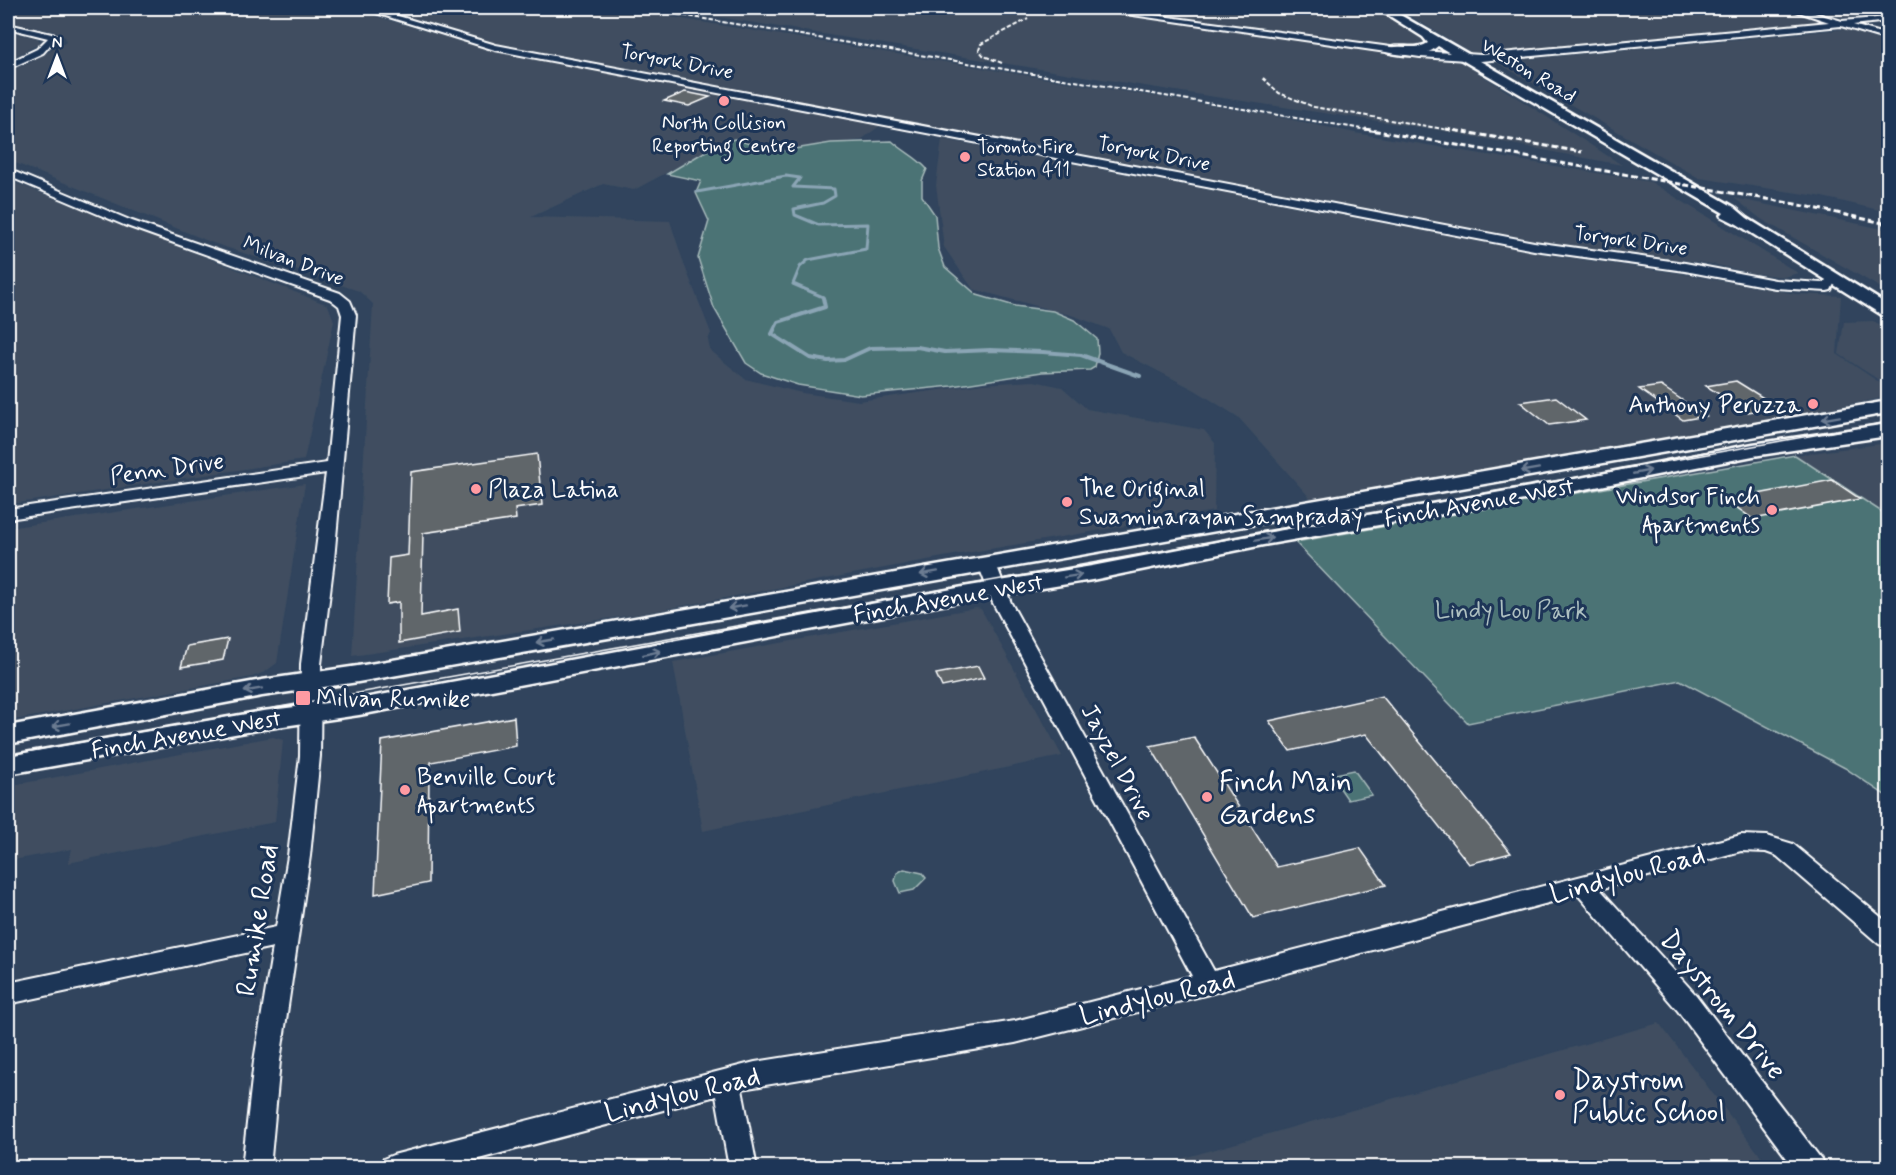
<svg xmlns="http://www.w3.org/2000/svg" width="1896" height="1175" font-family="Mynerve,sans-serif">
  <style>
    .built { fill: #3f4e61 }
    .green { fill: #4c7375; stroke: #a6b9ba; stroke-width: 1.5 }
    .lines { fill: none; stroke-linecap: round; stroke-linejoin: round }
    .stream-far1 { stroke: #8ba5b5; stroke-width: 3 }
    .stream { stroke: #8ba5b5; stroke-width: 4 }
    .building { fill: #60666b; stroke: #fff; stroke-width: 1.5 }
    .minor-casing { stroke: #fff; stroke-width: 4 }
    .major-casing { stroke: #fff; stroke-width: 5 }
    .minor { fill: #1d3557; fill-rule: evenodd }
    .major { fill: #1d3557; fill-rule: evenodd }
    .tram { stroke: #fff; stroke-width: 1.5 }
    .rail-far1 { stroke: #fff; stroke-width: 2; stroke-dasharray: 4.5 2; stroke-linecap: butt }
    .rail { stroke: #fff; stroke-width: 3; stroke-dasharray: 6 3; stroke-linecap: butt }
    .oneway { stroke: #6c7c92 }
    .poi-dot { fill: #ff9aa2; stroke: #1d3557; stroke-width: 2 }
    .labels { text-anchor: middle; stroke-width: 6; stroke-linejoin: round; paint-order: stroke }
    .far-street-label { font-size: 20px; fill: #fff; stroke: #1d3557 }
    .far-poi-label { font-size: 20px; fill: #fff; stroke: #1d3557 }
    .poi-label { font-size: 24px; fill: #fff; stroke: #1d3557; text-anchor: start }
    .street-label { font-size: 24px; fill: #fff; stroke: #1d3557 }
    .park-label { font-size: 24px; fill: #aec0c1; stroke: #1d3557 }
    .near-poi-label { font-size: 28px; fill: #fff; stroke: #1d3557; text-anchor: start }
    .near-street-label { font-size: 28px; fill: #fff; stroke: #1d3557 }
  </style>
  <rect width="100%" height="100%" fill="#31445d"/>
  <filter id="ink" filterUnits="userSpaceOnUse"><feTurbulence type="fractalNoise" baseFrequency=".0167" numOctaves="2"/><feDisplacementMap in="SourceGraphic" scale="12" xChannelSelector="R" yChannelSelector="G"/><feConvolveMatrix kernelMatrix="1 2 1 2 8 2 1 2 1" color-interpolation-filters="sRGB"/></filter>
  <g filter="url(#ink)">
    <path class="built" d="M8,8H347L488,49L881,125L861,140L783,150L726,141L634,190L603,184L531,217L670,221L684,264L711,333L708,340L710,350L745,379L802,393L859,401L983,384L1034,381L1062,387L1087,409L1204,430L1215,443L1214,511L943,557L640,614L352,656L373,304L359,291L213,243L8,160V71L29,63L66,42L65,37L57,32L8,22Z
      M380,8H616L1269,115L1355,133L1651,182L1798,273L1784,277L1750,273L1712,264L1555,244L494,43Z
      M662,8H1069L1461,62L1622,165L1438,130L1182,92Z
      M1112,8H1373L1425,40L1422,45L1403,48Z
      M1397,8H1782L1824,22L1475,55Z
      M1811,8H1888V14L1844,18Z
      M1845,29L1888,43V212L1818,196L1699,178L1496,62Z
      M8,32L38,38L41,43L8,60Z
      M942,139L1550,255L1678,273L1796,294L1841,296L1837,354L1888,388V397L1648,443L1621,452L1311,499L1238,417L1195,390L1121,352L1109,329L1074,316L973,289L944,247L936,185Z
      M8,180L328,305L334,321L304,460L12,504L8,502Z
      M1734,198L1888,230V292L1761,219Z
      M1873,321L1888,331V386L1839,354L1844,322Z
      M1888,443V516L1795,455Z
      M305,484L277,663L265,672L252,677L8,721V528Z
      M976,608L981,609L1062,756L703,831L673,662Z
      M273,737L283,740L275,822L68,863L72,849L8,861V786Z
      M1659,1023L1769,1167H1152Z"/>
    <path class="green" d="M734,139L776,152L831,143L892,141C904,152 917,157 927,169L922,181V196L935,215L938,248L945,267L977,295L1015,306L1053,311L1074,320L1097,339L1098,353L1095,367L1090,370L1042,372L952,386L861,395L798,385L761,373L746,363L714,308L698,258L709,221L696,193L701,181L667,174L711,148Z
      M1795,455L1888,516V797L1845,768L1680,680L1468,723L1295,542Z
      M1354,770L1372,795L1348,800L1331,775Z
      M904,869L922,873L926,878L914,890L900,893L895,881L897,873Z"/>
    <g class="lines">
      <path class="stream-far1" d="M697,192L786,176L800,178L793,187L834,189L835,196L823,203L794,209L795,215L819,225L868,224L866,249L808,260L800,267L793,284L823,297L824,300"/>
      <path class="stream" d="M823,298L825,307L778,322L772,334L810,358L828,361L844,360L870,348L917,347L945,352L990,350L1043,352L1081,355L1140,376"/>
    </g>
    <path class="building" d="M685,92L710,97L689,106L664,101Z
      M1736,381L1778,407L1748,412L1706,386Z
      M1661,386L1706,416L1683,420L1639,389Z
      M1556,397L1586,420L1549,425L1520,402Z
      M537,454L542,505L515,509L516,519L423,533L421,616L458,609L460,632L399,643V602L387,604L389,558L408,555L411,472Z
      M1832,480L1860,499L1753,519L1726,500Z
      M228,639L223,660L181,667L187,646Z
      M978,666L984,678L942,687L936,674Z
      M1382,696L1511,853L1469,864L1366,734L1290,751L1269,721Z
      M514,717L516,746L431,762V771H429L428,883L375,894L382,741Z
      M1194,737L1277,867L1360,848L1386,885L1253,918L1150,746Z"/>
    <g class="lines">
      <g class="minor-casing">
        <path id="minor" d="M360,8H371L496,45L1534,242L1685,263L1775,280L1822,283L1829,278L1835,282L1831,290L1827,291L1775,288L1685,271L1534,250L495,50Z
          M1085,8H1102L1420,51L1481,55L1829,22L1787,8H1797L1842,21L1888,17V21L1853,25L1888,35V40L1841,26L1481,61L1420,57Z
          M8,24L56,35L57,37L43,53L8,69V63L37,49L48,38L8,28Z
          M8,169L132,221L340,293L350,301L356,315L334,560L321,664L320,756L310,856L280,1061L270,1168H242L254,1061L273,947L8,1004V983L276,927L288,856L300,756L301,664L326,473L8,519V509L327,463L342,315L339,306L330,299L124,225L8,176Z
          M987,559L993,560L996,564L1011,603L1214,971L1741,835L1767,836L1793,844L1888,923V947L1879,944L1777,856L1766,852L1741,851L1600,889L1696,995L1821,1159L1825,1168H1794L1678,1011L1578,895L1209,994L1015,1043L742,1089L757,1168H729L716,1096L445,1168H379L383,1159L393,1155L755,1062L1015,1021L1192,976L993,603L978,564L981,560Z"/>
      </g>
      <g class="major-casing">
        <path id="major" d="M1377,8H1388L1734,207L1747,218L1888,305V317L1882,315L1737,224L1721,216L1724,213L1438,46C1425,58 1404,56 1387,52L1386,50C1397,42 1415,52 1428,43L1423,37Z
          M1888,401V413L358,682L262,696L8,744V726L262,680L358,666Z
          M1888,424V436L1753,456L1570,492L1263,545L1092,580L963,601L359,715L263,729L8,774V756L263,711L359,699L963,587L1092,566L1263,533L1570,480L1753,444Z"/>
      </g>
      <use href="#minor" class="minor"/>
      <use href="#major" class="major"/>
      <path class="tram" d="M8,755L1888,422"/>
      <path class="rail-far1" d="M639,8L1374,131
        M1002,63L984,56L979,50L981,44L1028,19
        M1263,78L1279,93L1314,107L1455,131"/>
      <path class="rail" d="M1365,129L1795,204L1888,224
        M1446,129L1582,152"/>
    </g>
    <defs><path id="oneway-shaft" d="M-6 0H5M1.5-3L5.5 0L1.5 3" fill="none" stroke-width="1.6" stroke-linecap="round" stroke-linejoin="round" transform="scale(1.5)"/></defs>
    <g class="oneway">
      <use href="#oneway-shaft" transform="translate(1831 418) rotate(170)"/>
      <use href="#oneway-shaft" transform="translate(1530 470) rotate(170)"/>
      <use href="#oneway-shaft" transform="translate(1642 472) rotate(-11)"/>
      <use href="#oneway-shaft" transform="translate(1264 539) rotate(-10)"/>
      <use href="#oneway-shaft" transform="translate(929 573) rotate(170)"/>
      <use href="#oneway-shaft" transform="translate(1073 576) rotate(-9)"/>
      <use href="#oneway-shaft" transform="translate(737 607) rotate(170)"/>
      <use href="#oneway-shaft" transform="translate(545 641) rotate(170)"/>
      <use href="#oneway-shaft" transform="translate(652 653) rotate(-12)"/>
      <use href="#oneway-shaft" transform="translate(253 690) rotate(170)"/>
      <use href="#oneway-shaft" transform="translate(61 725) rotate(170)"/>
    </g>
  </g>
  <g class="poi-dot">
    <circle cx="724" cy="101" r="6"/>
    <circle cx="965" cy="157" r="6"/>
    <circle cx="1813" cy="404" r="6"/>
    <circle cx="476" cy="489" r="6"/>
    <circle cx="1067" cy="502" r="6"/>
    <circle cx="1772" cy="510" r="6"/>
    <rect x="295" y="690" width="16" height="16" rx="3"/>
    <circle cx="405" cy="790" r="6"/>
    <circle cx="1207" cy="797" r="6"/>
    <circle cx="1560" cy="1095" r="6"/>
  </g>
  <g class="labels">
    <g class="far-street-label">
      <text transform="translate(677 61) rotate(11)" y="7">Toryork Drive</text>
      <text transform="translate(1529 70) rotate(31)" y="7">Weston Road</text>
      <text transform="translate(1154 153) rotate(11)" y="7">Toryork Drive</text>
      <text transform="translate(1631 240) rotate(8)" y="7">Toryork Drive</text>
      <text transform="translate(294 260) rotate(21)" y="7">Milvan Drive</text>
    </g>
    <g class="far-poi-label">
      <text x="724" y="129">North Collision<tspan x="724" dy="23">Reporting Centre</tspan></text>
      <text x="977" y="153" text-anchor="start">Toronto Fire<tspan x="977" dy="23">Station 411</tspan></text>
    </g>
    <g class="poi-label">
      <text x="1801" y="412" text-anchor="end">Anthony Peruzza</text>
      <text x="1079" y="496">The Original<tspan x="1079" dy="28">Swaminarayan Sampraday</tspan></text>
      <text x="488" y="497">Plaza Latina</text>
      <text x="1760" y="504" text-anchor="end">Windsor Finch<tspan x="1760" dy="28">Apartments</tspan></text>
      <text x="316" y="706">Milvan Rumike</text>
      <text x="417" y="784">Benville Court<tspan x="417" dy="28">Apartments</tspan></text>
    </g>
    <g class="street-label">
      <text transform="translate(167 468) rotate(-8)" y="8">Penn Drive</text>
      <text transform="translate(1479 502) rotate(-10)" y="8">Finch Avenue West</text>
      <text transform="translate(948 598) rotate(-10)" y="8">Finch Avenue West</text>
      <text transform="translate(186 734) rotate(-10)" y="8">Finch Avenue West</text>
      <text transform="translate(1118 762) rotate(62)" y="8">Jayzel Drive</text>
    </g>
    <g class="park-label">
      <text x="1511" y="618">Lindy Lou Park</text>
    </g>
    <g class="near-poi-label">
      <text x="1219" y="791">Finch Main<tspan x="1219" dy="32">Gardens</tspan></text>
      <text x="1572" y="1089">Daystrom<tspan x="1572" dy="32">Public School</tspan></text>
    </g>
    <g class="near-street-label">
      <text transform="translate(1627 873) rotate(-15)" y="10">Lindylou Road</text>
      <text transform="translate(256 920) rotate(-81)" y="10">Rumike Road</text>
      <text transform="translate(1157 996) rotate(-14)" y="10">Lindylou Road</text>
      <text transform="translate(1724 1004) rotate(51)" y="10">Daystrom Drive</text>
      <text transform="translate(682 1093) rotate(-14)" y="10">Lindylou Road</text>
    </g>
  </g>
  <rect width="1896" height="1175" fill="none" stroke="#1d3557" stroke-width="30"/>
  <rect x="15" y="15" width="1866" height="1145" fill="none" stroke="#fff" stroke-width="2" filter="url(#ink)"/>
  <g transform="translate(57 57)" stroke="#1d3557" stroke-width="4.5" paint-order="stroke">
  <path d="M0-4.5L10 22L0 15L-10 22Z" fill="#ffffff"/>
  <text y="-9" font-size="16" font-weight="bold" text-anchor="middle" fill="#ffffff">N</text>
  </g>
</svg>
